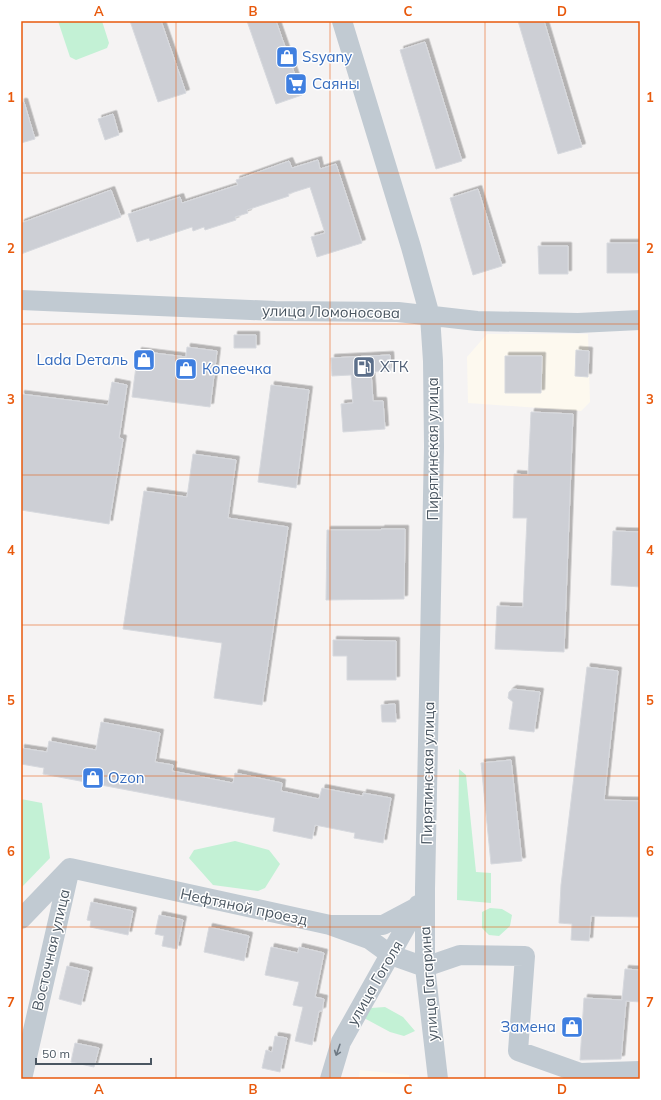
<svg xmlns="http://www.w3.org/2000/svg" width="661" height="1100" font-family="Mulish,sans-serif">
  <style>
    .commercial { fill: #fdf9ef }
    .green { fill: #c3f1d5 }
    .building { fill: #cdcfd5; stroke: #d7d9de; filter: url(#shadow) }
    .lines { fill: none; stroke-linecap: round; stroke-linejoin: round }
    .minor { stroke: #c1cad2; stroke-width: 20 }
    .oneway { stroke: #6e7983 }
    .grid { fill: none; stroke: #e8590c; stroke-width: 1; stroke-opacity: 0.55 }
    .labels { text-anchor: middle; stroke-width: 3; stroke-linejoin: round; paint-order: stroke }
    .shop-label { font-size: 15px; fill: #366cbe; stroke: #fff; text-anchor: start }
    .street-label { font-size: 15px; fill: #4a5661; stroke: #fff }
    .service-label { font-size: 15px; fill: #4e5e75; stroke: #fff; text-anchor: start }
    .neatline { fill: none; stroke: #e8590c; stroke-width: 1.5 }
    .grid-label { font-size: 13px; text-anchor: middle; font-weight: bold; fill: #e8590c }
  </style>
  <defs>
    <filter id="shadow"><feDropShadow dx="3.5" dy="-3.5" stdDeviation="0" flood-color="#0004"/></filter>
  </defs>
  <rect width="100%" height="100%" fill="#f5f3f3"/>
  <path class="commercial" d="M487,334H588L590,402L581,411L468,403L467,357Z
    M360,1070L409,1075V1079H359Z"/>
  <path class="green" d="M58,21H102L109,43L107,48L76,60L70,57Z
    M459,769L466,775L476,872L491,873V903L457,900Z
    M21,799L42,803L50,858L21,888Z
    M235,841L269,850L280,864L265,888L258,891L213,885L189,858L194,850Z
    M490,908L502,909L512,915L510,926L499,936L489,935L482,928V912Z
    M385,1007L403,1017L415,1031L404,1036L390,1032L364,1018L371,1008Z"/>
  <path class="building" d="M130,21H161L186,93L158,102Z
    M247,21H276L302,95L276,104Z
    M518,21H544L582,147L558,154Z
    M425,42L462,161L436,169L400,50Z
    M21,102H24L35,139L21,143Z
    M113,114L119,135L105,140L98,119Z
    M318,160L320,169L336,164L362,243L317,257L311,237L325,233L310,187L288,194L289,196L247,210L248,213L235,217L236,220L205,230L204,227L193,231L192,227L150,241L149,238L137,242L128,214L180,197L182,203L238,185L236,180L289,161L292,168Z
    M478,189L502,266L473,275L450,198Z
    M111,190L121,217L21,254V223Z
    M607,243H640V273H607Z
    M538,246H568V274H539Z
    M234,335H256V348H234Z
    M187,347L217,351L210,407L132,397L138,351L186,357Z
    M576,350L589,351L588,377L575,376Z
    M390,355L391,371L371,372L373,401H383L385,429L343,432L341,404L353,403L351,375L332,376L331,358Z
    M505,356H542L541,393H505Z
    M112,382L127,385L119,438L123,439L109,524L21,510V394L108,405Z
    M271,385L309,390L296,488L258,482Z
    M531,412L573,414L564,652L495,649L497,606L523,607L527,518H513L514,474L528,475Z
    M193,454L236,460L228,518L288,527L262,705L214,698L222,643L123,629L144,491L187,497Z
    M381,529H405L404,599L326,600L327,530H381Z
    M613,531L640,532V587L611,585Z
    M333,640L396,641V680H347V656H333Z
    M587,667L618,671L604,800L640,801V917L591,916L589,941L571,940L572,924L559,923L561,885Z
    M513,689L540,692L534,732L509,729L513,702L508,698L509,692Z
    M395,704L396,722H382L381,705Z
    M101,722L160,733L155,762L173,765L172,771L233,783L235,773L282,783L281,791L319,799L322,788L363,796V793L391,798L383,843L354,838L355,833L315,825L312,839L273,831L275,818L43,774L44,768L21,764V748L47,752L49,741L96,750Z
    M511,760L522,861L491,864L481,763Z
    M91,902L133,911L128,935L90,927L91,921L87,920Z
    M159,915L183,920L177,949L162,946L164,936L155,934Z
    M209,927L249,936L244,961L204,952Z
    M271,947L298,953L299,947L324,953L315,997L324,999L322,1011H319L312,1045L295,1041L303,1007L293,1005L299,982L265,975Z
    M67,966L89,971L81,1005L59,999Z
    M625,969L640,970V1002L626,1001L621,1059L580,1060L584,998L622,1000Z
    M275,1036L287,1038L280,1072L262,1068L266,1050L272,1052Z
    M75,1043L99,1048L94,1067L71,1062Z"/>
  <g class="lines">
    <path class="minor" d="M342,21L411,247L430,316L433,361L434,447L425,889V967L438,1079
      M21,300L275,311L398,312L477,321L578,323L640,320
      M70,868L330,925H383L417,907
      M21,919L70,868
      M330,925L369,939L391,955L425,967L460,955L525,956L518,1051L580,1073L640,1071
      M22,1079L70,868
      M330,1079L341,1042L418,905"/>
  </g>
  <defs><path id="oneway-shaft" d="M-6 0H5M1.5-3L5.5 0L1.5 3" fill="none" stroke-width="1.6" stroke-linecap="round" stroke-linejoin="round"/></defs>
  <use class="oneway" href="#oneway-shaft" transform="translate(338 1050) rotate(109)"/>
  <path class="grid" d="M176,21V1079M330,21V1079M485,21V1079M21,173H640M21,324H640M21,475H640M21,625H640M21,776H640M21,927H640"/>
  <defs>
    <g id="shop-square" transform="scale(1.15)"><rect x="-9" y="-9" width="18" height="18" rx="4" fill="#3f7fe0" stroke="#fff"/><path d="M-5-2.5h2.3a2.7 3.5 0 0 1 5.4 0H5L5.5 6h-11ZM-1.5-2.5h3a1.5 2.3 0 0 0-3 0Z" fill="#fff"/></g>
    <g id="supermarket-square" transform="scale(1.15)"><rect x="-9" y="-9" width="18" height="18" rx="4" fill="#3f7fe0" stroke="#fff"/><path d="M-6-5.5h2.5l.6 2H6L4.5 2H-2.5L-4.4-4H-6ZM-1.5 3.2a1.3 1.3 0 1 0 .1 0ZM3 3.2a1.3 1.3 0 1 0 .1 0Z" fill="#fff"/></g>
    <g id="fuel-square" transform="scale(1.15)"><rect x="-9" y="-9" width="18" height="18" rx="4" fill="#5c6f8a" stroke="#fff"/><path d="M-5.5-6h7V0h2V4h1.3V-2.5L3-4.5l.8-.8L6-3V5H2.5V1h-1V6h-7ZM-4.2-4.7v3.2H.2V-4.7Z" fill="#fff"/></g>
  </defs>
  <g fill-rule="evenodd">
    <use href="#shop-square" x="287" y="57"/>
    <use href="#supermarket-square" x="296" y="84"/>
    <use href="#shop-square" x="144" y="360"/>
    <use href="#fuel-square" x="364" y="367"/>
    <use href="#shop-square" x="186" y="369"/>
    <use href="#shop-square" x="93" y="778"/>
    <use href="#shop-square" x="572" y="1027"/>
  </g>
  <g class="labels">
    <g class="shop-label">
      <text x="302" y="62">Ssyany</text>
      <text x="312" y="89">Саяны</text>
      <text x="128" y="365" text-anchor="end">Lada Dеталь</text>
      <text x="202" y="374">Копеечка</text>
      <text x="108" y="783">Ozon</text>
      <text x="556" y="1032" text-anchor="end">Замена</text>
    </g>
    <g class="street-label">
      <text transform="translate(331 312) rotate(1)" y="5">улица Ломоносова</text>
      <text transform="translate(433 449) rotate(-90)" y="5">Пирятинская улица</text>
      <text transform="translate(428 773) rotate(-89)" y="5">Пирятинская улица</text>
      <text transform="translate(244 907) rotate(12)" y="5">Нефтяной проезд</text>
      <text transform="translate(51 950) rotate(-77)" y="5">Восточная улица</text>
      <text transform="translate(375 983) rotate(-60)" y="5">улица Гоголя</text>
      <text transform="translate(429 984) rotate(-94)" y="5">улица Гагарина</text>
    </g>
    <g class="service-label">
      <text x="380" y="372">ХТК</text>
    </g>
  </g>
  <rect width="661" height="1100" fill="none" stroke="#ffffff" stroke-width="44"/>
  <path d="M36 1058v6h115v-6" fill="none" stroke="#4a5661" stroke-width="2"/>
  <text x="42" y="1058" font-size="12" fill="#4a5661" stroke="#ffffff" stroke-width="3" paint-order="stroke">50 m</text>
  <rect x="22" y="22" width="617" height="1056" class="neatline"/>
  <g class="grid-label">
    <text x="99" y="16">A</text>
    <text x="253" y="16">B</text>
    <text x="408" y="16">C</text>
    <text x="562" y="16">D</text>
    <text x="11" y="102">1</text>
    <text x="650" y="102">1</text>
    <text x="11" y="253">2</text>
    <text x="650" y="253">2</text>
    <text x="11" y="404">3</text>
    <text x="650" y="404">3</text>
    <text x="11" y="555">4</text>
    <text x="650" y="555">4</text>
    <text x="11" y="705">5</text>
    <text x="650" y="705">5</text>
    <text x="11" y="856">6</text>
    <text x="650" y="856">6</text>
    <text x="11" y="1007">7</text>
    <text x="650" y="1007">7</text>
    <text x="99" y="1094">A</text>
    <text x="253" y="1094">B</text>
    <text x="408" y="1094">C</text>
    <text x="562" y="1094">D</text>
  </g>
</svg>
